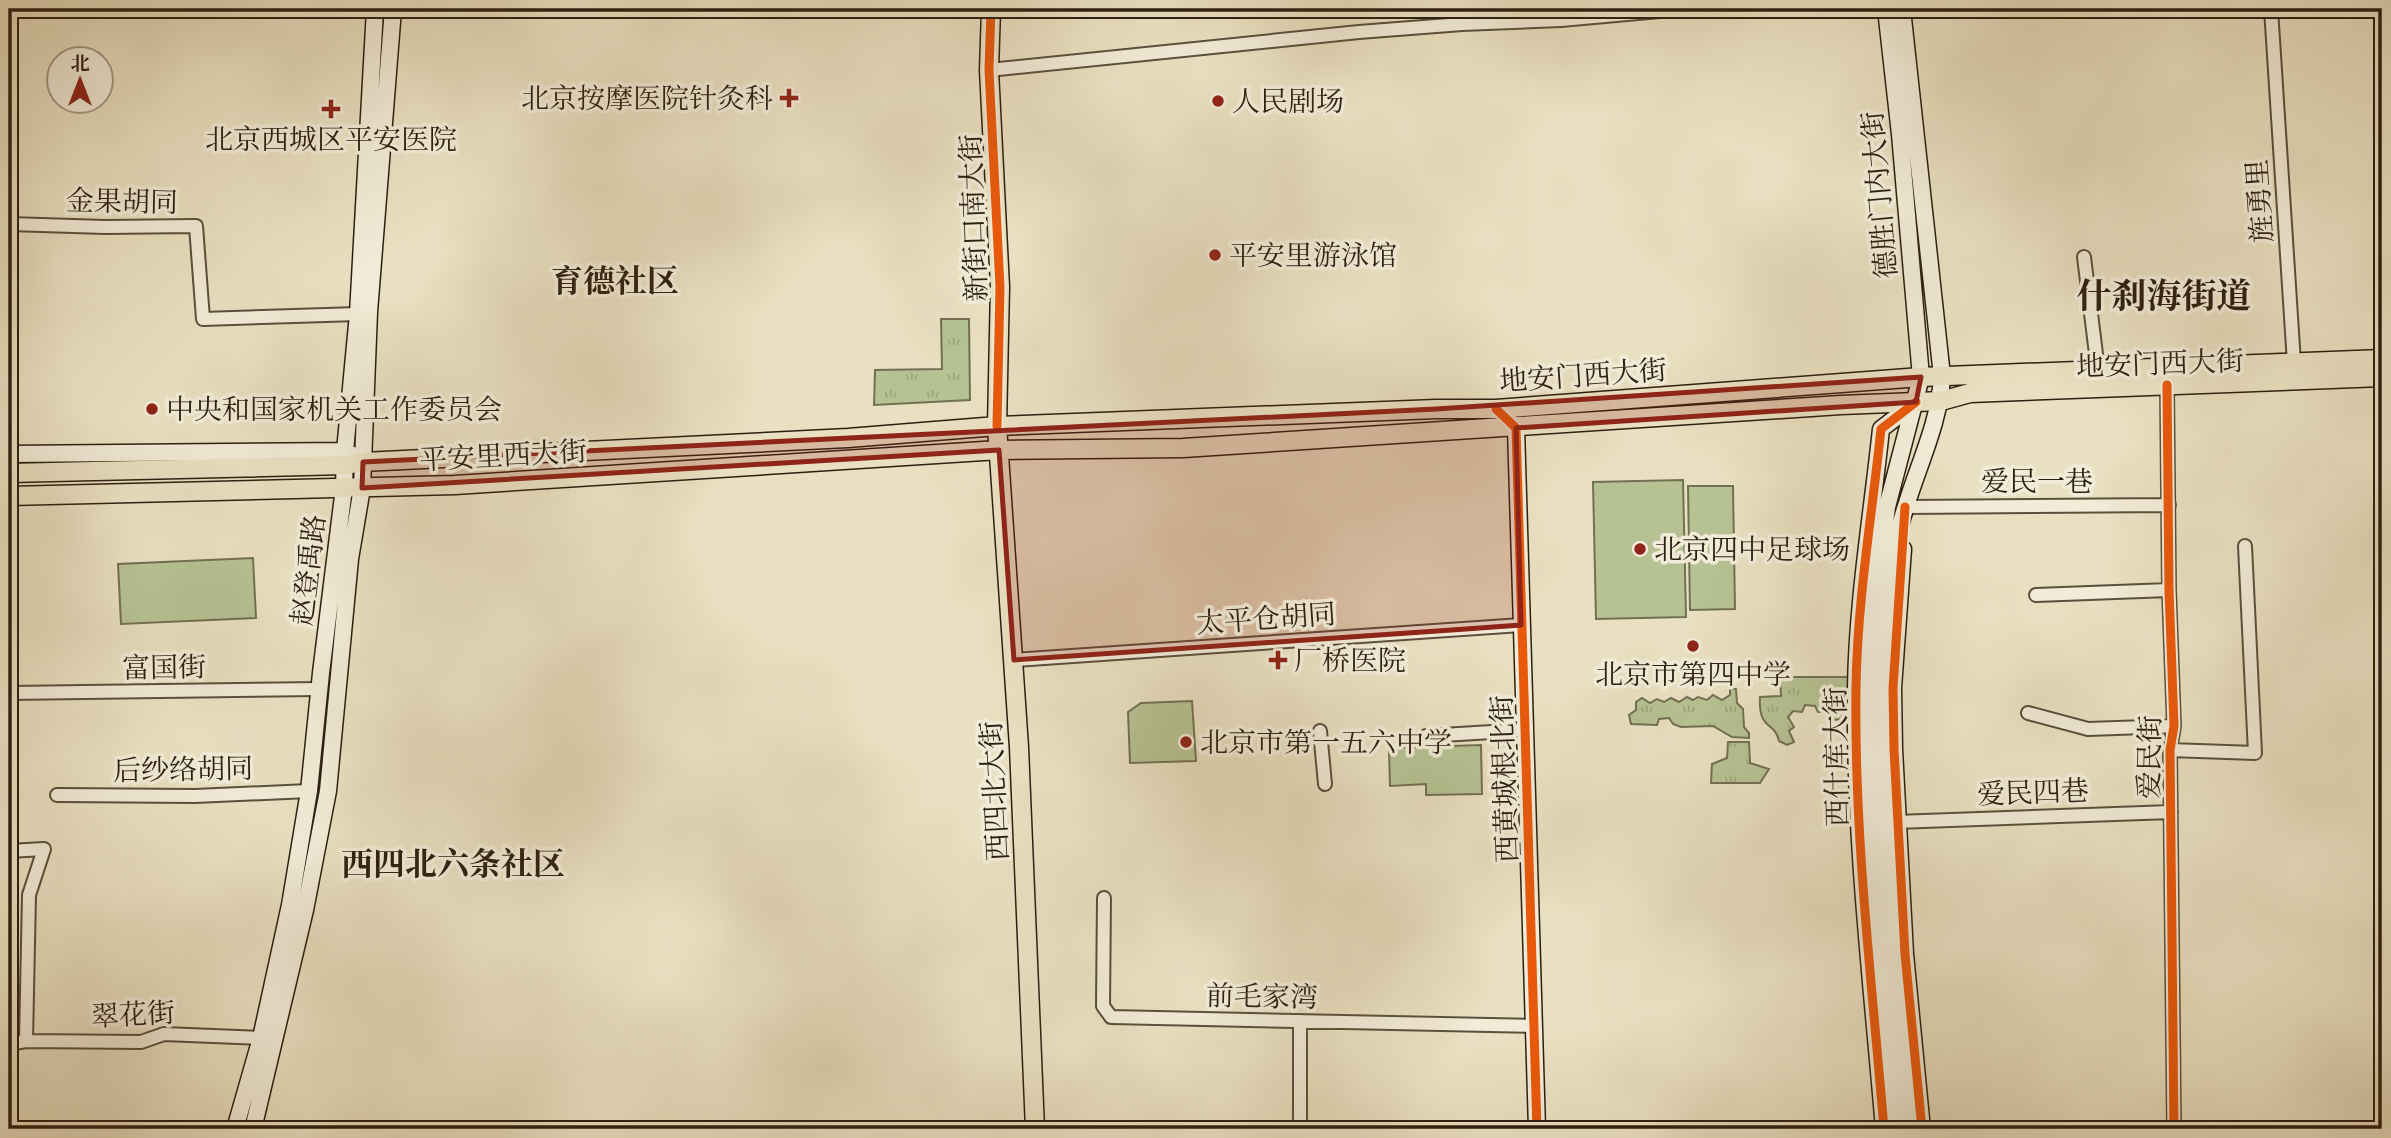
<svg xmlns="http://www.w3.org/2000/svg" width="2391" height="1138" font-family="'IM FELL Great Primer','Noto Serif SC',serif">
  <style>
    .grass { fill: url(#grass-tufts); stroke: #727052; stroke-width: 2 }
    .pitch { fill: #b6c293; stroke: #727052; stroke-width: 2 }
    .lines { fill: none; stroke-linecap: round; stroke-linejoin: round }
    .street-casing { stroke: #5c4f3c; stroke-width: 16 }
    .secondary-casing { stroke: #2d1f10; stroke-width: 19 }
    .primary-casing { stroke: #2d1f10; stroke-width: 21 }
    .street { stroke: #f1ebd7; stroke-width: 12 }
    .secondary { stroke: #f1ebd7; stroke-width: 16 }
    .primary { stroke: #e9e0c1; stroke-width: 18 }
    .cycleway-casing { stroke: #f1ebd7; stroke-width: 13 }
    .cycleway { stroke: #e8590c; stroke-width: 9 }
    .marked { fill: #8f2418; fill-opacity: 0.2; stroke: #8f2418; stroke-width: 5; stroke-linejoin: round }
    .poi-dot { fill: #8f2418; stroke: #f1ebd7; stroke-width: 2.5 }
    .labels { text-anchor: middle; stroke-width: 7; stroke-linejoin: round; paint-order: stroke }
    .poi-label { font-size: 28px; fill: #2d1f10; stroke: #f1ebd7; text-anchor: start }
    .street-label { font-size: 28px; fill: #2d1f10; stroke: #f1ebd7 }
    .quarter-label { font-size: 32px; font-weight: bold; fill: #2d1f10; stroke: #f1ebd7 }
    .district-label { font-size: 35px; font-weight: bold; fill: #2d1f10; stroke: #f1ebd7 }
  </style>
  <defs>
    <pattern id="grass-tufts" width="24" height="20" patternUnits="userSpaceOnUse" patternTransform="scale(1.75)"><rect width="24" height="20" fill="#b6c293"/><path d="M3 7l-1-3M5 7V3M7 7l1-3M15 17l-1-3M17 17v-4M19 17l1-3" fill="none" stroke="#9da67e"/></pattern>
  </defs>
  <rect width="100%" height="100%" fill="#e9e0c1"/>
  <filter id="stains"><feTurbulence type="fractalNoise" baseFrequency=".00286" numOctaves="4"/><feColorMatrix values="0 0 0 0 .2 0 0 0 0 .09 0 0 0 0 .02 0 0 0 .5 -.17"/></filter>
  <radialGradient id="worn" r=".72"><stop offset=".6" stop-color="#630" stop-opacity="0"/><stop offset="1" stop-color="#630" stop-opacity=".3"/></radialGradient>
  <path class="grass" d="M941,319H969L970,400L874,405L875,370L942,369Z
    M1780,677H1848V719L1830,720L1825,711L1818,712L1815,706L1805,705L1802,712L1793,711L1788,717L1794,727L1789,731L1794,742L1787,745L1779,741C1775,721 1758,731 1760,697L1781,696Z
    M1730,688L1736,689L1737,703L1743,709L1744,727L1749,733V738L1732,737L1713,726L1681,727L1673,724L1669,718L1659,719L1657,725L1631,724L1629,715L1636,710V702L1642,698L1650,703L1657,699L1664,702L1671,698L1679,702L1687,697L1693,700L1698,697L1707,700L1713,695L1722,700L1730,695Z
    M1728,742H1749L1750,763L1769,769L1760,783H1711L1712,764L1727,758Z"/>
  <path class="pitch" d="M1683,480L1686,617L1596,619L1593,482Z
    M1733,486L1735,609L1690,610L1688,486Z
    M253,558L256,618L121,624L118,564Z
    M1192,701L1196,761L1130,763L1128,712L1141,703Z
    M1481,745L1482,794L1426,795V784L1390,786L1389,748Z"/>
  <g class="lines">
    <g class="street-casing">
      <path id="street" d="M2271,9L2294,363
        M989,70L1359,32L1462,24L1561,20L1682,9
        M9,224L105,227L196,226L203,319L358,314
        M2084,257L2098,370
        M2167,385L2169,590L2174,726L2170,750L2174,1129
        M1905,507L2169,505
        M2036,595L2169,590
        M1014,660L1521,625
        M9,693L320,689
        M2028,713L2088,729L2174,726
        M1320,731L1325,784
        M1426,736L1525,730
        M2170,750L2255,753L2245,546
        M57,795L195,796L309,791
        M1896,822L2171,812
        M9,851L44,849L29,895L26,1041
        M1104,898L1103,1006L1111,1017L1534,1026
        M1300,1021V1129
        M9,1044L26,1041L141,1042L164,1034L261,1038"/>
    </g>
    <g class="secondary-casing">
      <path id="secondary" d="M1886,9L1900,134L1921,377L1887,507L1873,614L1868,703L1871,831L1897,1129
        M1902,9L1942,376C1940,420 1920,461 1907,503C1895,538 1889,575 1885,612C1869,782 1894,959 1909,1129
        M1506,418L1516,428L1537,1129
        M9,454L345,451L352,455
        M1903,549L1893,688L1894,749L1905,954L1922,1129
        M235,1129L261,1038L290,905L309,791L321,673L344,488L345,451L358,314L375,9
        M253,1129L305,910L328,791L350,559L362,488L369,312L393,9
        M1884,1129C1872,983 1854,836 1856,689C1857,602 1872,515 1881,429L1916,402"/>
    </g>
    <g class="primary-casing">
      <path id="primary" d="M991,9L989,70L1000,287L997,426L1019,747L1035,1129
        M9,473L346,465L363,462L848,438L997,426L1436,409H1496L1921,377L2382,359
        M9,496L455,485L999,450L1183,448L1841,405L1941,401L1970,393L2382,377"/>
    </g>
    <use href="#street" class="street"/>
    <use href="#secondary" class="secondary"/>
    <use href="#primary" class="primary"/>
    <g class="cycleway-casing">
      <path id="cycleway" d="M991,9L989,70L1000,287L997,426
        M2167,385L2169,590L2174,726L2170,750L2174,1129
        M1496,409L1516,428L1537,1129
        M1905,507L1893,688L1894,749L1905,954L1922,1129
        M1884,1129C1872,983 1854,836 1856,689C1857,602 1872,515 1881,429L1916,402"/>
    </g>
    <use href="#cycleway" class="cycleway"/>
  </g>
  <path class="marked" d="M1921,377L1916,402L1516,428L1521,625L1466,629L1014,660L999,450L362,488L363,462L1436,409Z"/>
  <g class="poi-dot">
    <path d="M785.5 87.5h7v7h7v7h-7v7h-7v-7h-7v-7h7z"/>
    <circle cx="1218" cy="101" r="7"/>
    <path d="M327.5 98.5h7v7h7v7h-7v7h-7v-7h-7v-7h7z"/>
    <circle cx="1215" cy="255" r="7"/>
    <circle cx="152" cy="409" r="7"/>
    <circle cx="1640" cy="549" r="7"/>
    <circle cx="1693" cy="646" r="7"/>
    <path d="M1274.5 649.5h7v7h7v7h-7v7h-7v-7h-7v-7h7z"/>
    <circle cx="1186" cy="742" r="7"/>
  </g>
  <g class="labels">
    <g class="poi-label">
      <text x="773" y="108" text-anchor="end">北京按摩医院针灸科</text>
      <text x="1232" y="111">人民剧场</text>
      <text x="331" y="149" text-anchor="middle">北京西城区平安医院</text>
      <text x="1229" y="265">平安里游泳馆</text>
      <text x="166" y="419">中央和国家机关工作委员会</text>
      <text x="1654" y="559">北京四中足球场</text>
      <text x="1294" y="670">厂桥医院</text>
      <text x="1693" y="684" text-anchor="middle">北京市第四中学</text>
      <text x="1200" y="752">北京市第一五六中学</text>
    </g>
    <g class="street-label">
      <text transform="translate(1879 195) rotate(-95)" y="10">德胜门内大街</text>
      <text transform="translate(122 201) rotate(1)" y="10">金果胡同</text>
      <text transform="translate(2259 201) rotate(-94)" y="10">旌勇里</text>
      <text transform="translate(973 218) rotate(-92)" y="10">新街口南大街</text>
      <text transform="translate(2160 363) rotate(-2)" y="10">地安门西大街</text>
      <text transform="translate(1583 375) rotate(-4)" y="10">地安门西大街</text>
      <text transform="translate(503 455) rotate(-3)" y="10">平安里西大街</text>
      <text x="2037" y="491">爱民一巷</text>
      <text transform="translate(308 570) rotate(-83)" y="10">赵登禹路</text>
      <text transform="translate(1266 618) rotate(-4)" y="10">太平仓胡同</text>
      <text transform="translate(164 667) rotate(-1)" y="10">富国街</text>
      <text transform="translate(1836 757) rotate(-91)" y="10">西什库大街</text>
      <text transform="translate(2149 757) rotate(-89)" y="10">爱民街</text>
      <text transform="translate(183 769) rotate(-1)" y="10">后纱络胡同</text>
      <text transform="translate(1504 779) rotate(-92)" y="10">西黄城根北街</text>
      <text transform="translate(994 791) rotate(-93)" y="10">西四北大街</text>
      <text transform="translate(2033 792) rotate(-2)" y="10">爱民四巷</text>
      <text transform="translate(1262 996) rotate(1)" y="10">前毛家湾</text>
      <text transform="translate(133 1014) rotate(-3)" y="10">翠花街</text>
    </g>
    <g class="quarter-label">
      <text x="615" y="292">育德社区</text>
      <text x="453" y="875">西四北六条社区</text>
    </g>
    <g class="district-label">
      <text x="2164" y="308">什刹海街道</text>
    </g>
  </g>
  <rect width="2391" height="1138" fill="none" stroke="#e9e0c1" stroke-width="35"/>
  <rect x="10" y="10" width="2370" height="1117" fill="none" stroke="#2d1f10" stroke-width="3.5"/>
  <rect x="18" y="18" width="2356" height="1103" fill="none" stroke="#2d1f10" stroke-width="2"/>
  <g transform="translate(80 80)"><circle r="33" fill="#f1ebd7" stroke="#a39987" stroke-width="2"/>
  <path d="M0-5L12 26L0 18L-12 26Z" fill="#8f2418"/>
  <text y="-10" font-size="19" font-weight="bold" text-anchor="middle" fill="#2d1f10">北</text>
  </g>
  <rect width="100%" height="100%" filter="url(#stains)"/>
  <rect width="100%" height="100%" fill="url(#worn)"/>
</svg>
